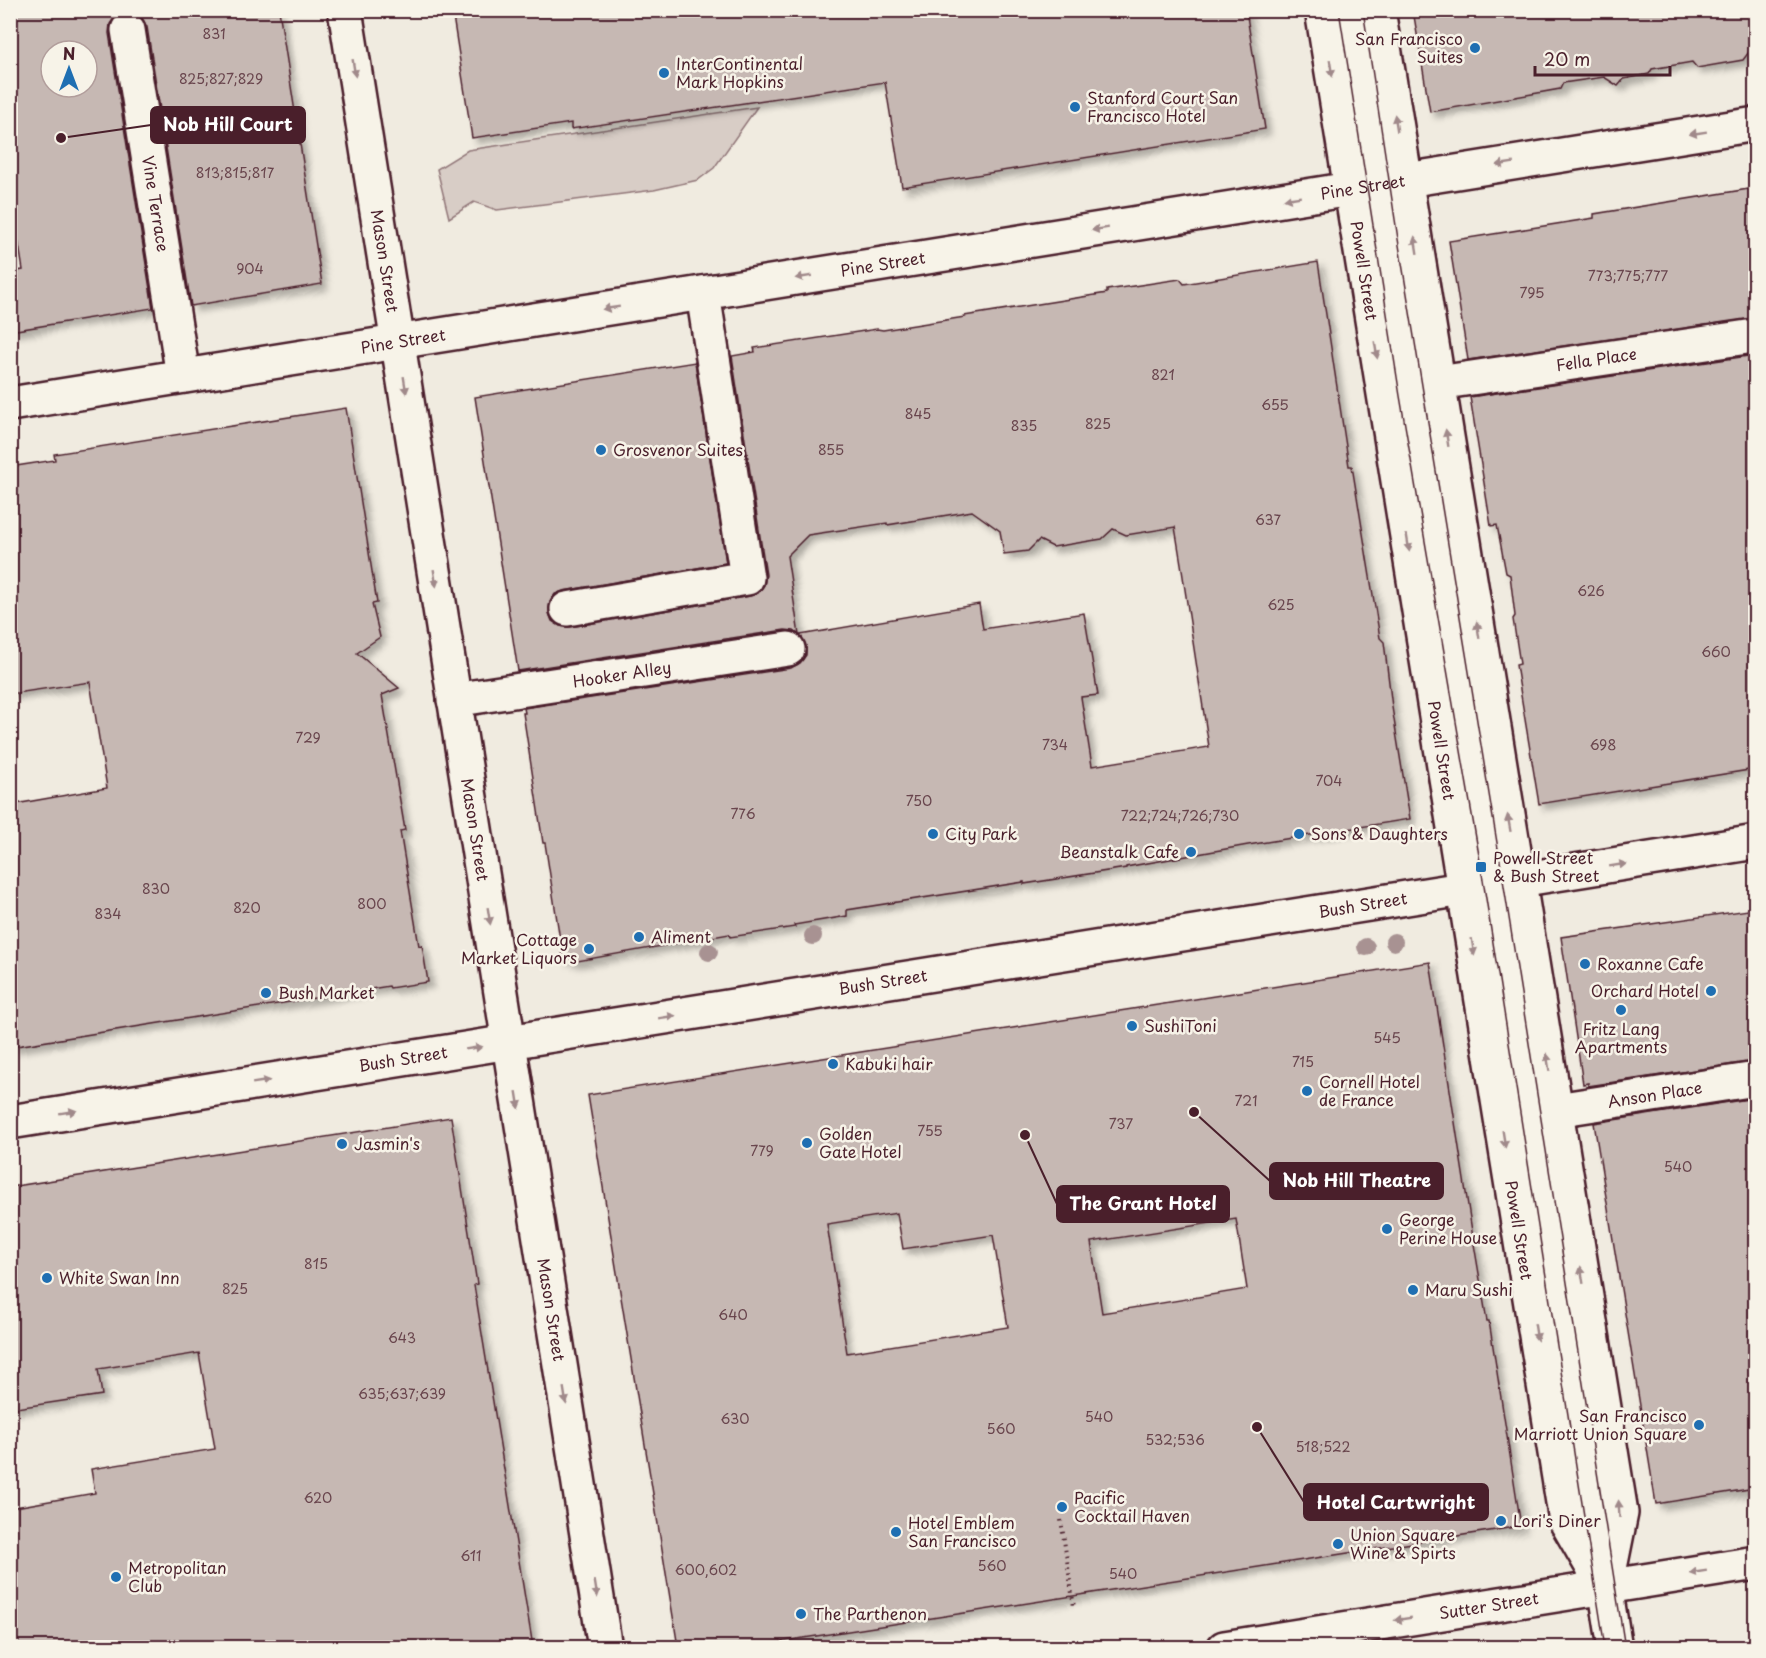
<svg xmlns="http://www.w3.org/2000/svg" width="1766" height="1658" font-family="'Playpen Sans',sans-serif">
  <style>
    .green { fill: #d8cdc6; stroke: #917678; stroke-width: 1.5 }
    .building { fill: #c6b8b3; stroke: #4a1f2b; stroke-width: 1.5; fill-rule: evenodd; filter: url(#shadow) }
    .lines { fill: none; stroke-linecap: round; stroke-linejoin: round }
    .minor-casing { stroke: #4a1f2b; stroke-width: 38 }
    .major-casing { stroke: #4a1f2b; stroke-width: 38 }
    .path { stroke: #4a1f2b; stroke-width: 4; stroke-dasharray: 1.5 4.5; stroke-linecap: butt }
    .minor { stroke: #f7f3e8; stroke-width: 33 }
    .major { stroke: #f7f3e8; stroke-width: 33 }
    .tram { stroke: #4a1f2b; stroke-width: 1.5 }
    .tree { fill: #a89292 }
    .oneway { fill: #a0898a }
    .poi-dot { fill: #1f6fb2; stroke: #f7f3e8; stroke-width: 2 }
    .labels { text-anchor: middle; stroke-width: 5; stroke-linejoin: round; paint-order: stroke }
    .number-label { font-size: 14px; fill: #69454d }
    .poi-label { font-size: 16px; fill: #4a1f2b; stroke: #f7f3e8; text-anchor: start }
    .street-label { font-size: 16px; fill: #4a1f2b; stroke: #f7f3e8 }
    .leader { fill: none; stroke: #4a1f2b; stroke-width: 2 }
    .callout-dot { fill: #4a1f2b; stroke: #f7f3e8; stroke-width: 2 }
    .callout { fill: #4a1f2b; stroke: #4a1f2b; stroke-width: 2 }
    .callout-label { font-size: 18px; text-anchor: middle; font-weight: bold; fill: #fff }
  </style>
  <defs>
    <filter id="shadow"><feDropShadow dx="5.5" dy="5.5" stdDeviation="3" flood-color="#0004"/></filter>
  </defs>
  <rect width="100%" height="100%" fill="#f0ebe0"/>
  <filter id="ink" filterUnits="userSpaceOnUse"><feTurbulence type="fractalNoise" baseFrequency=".0167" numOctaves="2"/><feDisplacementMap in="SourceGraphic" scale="12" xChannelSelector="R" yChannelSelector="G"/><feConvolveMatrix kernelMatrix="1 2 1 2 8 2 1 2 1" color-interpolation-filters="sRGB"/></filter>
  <g filter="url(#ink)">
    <path class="green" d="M757,107L714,168L698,180L654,190L497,210L474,202L449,218L437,169L468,150Z"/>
    <path class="building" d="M10,10H279L322,284L191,306L147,27L142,18L135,13L126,11L116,16L110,24L109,33L153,308L10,331V272L23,270L10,189ZM51,51H87V87H51Z
      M452,10H1246L1265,129L902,187L885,82L571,129V123L472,138Z
      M1413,10H1755V44L1743,60L1697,68L1692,62L1652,69L1649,74L1624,79L1618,86L1604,77L1563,83L1560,89L1430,112Z
      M1755,188V318L1468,360L1449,241L1594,218V214Z
      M1318,262L1349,466H1352L1380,638L1384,642L1392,707L1410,819L1248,845L1126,867V868L1024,884V882L847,910V916L794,925L795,927L730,937L729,934L572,962L571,958L563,959L545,843H543L523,713H525L524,708L791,668L800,663L806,655V646L800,635L979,604L983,629L1084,613L1098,695L1081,697L1092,766L1209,747L1182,570L1175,527L1126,535L1113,529L1102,539L1053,547L1039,540L1028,551L1004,554L1000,531L972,511L887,525V523L808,535L787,556L799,635L794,631L785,630L518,671L475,397L695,362L726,563L563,591L555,594L550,602L549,613L552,621L560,626L570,627L750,596L758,593L764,585L766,575L732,356L755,352L754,348L877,329L883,330L965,317L964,316L1107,293V290L1180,279L1184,284Z
      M1755,355V769L1539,804L1516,665L1520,664L1513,619L1515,616L1510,575L1506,573L1497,525L1491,526L1470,397Z
      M346,408L377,603L372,604L380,637L357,653L399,688L382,695L405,830L400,831L419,946L422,945L428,982L390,988L389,986L10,1047V805L107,788L90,682L10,694V467L55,460L54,454Z
      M1755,909V1061L1588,1086V1083L1583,1084L1561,937Z
      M1430,962L1474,1244L1487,1321H1489L1521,1526L746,1647H678L588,1095ZM897,1213L903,1249L993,1235L1008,1327L847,1353L827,1224ZM1236,1219L1247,1289L1102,1313L1091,1242Z
      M1755,1098V1488L1656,1504L1594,1123Z
      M451,1117L477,1284L474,1285L533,1647H10V1508L95,1493L91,1469L215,1449L199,1353L98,1369L102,1395L10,1409V1187Z"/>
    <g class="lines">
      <g class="minor-casing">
        <g id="minor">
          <path id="s1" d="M345,10L605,1648"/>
          <path id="s2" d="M1322,10L1566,1521L1596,1573"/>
          <path d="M1352,10L1615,1648"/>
          <path d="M1378,10L1621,1513L1610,1568"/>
          <path id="s3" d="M128,30L183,376"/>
          <path id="s4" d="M1438,383L1754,336"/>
          <path d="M567,609L747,578L703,293"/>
          <path id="s5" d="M454,700L788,649"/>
          <path id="s6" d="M1556,1110L1756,1079"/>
          <path id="s7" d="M1224,1648L1756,1563"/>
        </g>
      </g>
      <g class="major-casing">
        <g id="major">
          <path id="s8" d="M10,404L1756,124"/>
          <path id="s9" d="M10,1122L1756,842"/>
        </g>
      </g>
      <path class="path" d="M1061,1520L1074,1607"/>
      <use href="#minor" class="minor"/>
      <use href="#major" class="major"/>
      <path class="tram" d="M1339,10L1400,396L1481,867L1605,1648
        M1363,10L1398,239L1500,861L1625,1648"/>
    </g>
    <g class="tree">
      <circle cx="813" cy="936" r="9"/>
      <circle cx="1394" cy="942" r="9"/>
      <circle cx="1366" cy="947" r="9"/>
      <circle cx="709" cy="952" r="9"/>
    </g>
    <defs><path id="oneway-solid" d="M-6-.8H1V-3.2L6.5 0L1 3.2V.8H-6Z" transform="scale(1.5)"/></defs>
    <g class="oneway">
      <use href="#oneway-solid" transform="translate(354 68) rotate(81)"/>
      <use href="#oneway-solid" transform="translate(1331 68) rotate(81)"/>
      <use href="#oneway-solid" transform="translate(1396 123) rotate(-99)"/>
      <use href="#oneway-solid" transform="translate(1698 133) rotate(171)"/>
      <use href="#oneway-solid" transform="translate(1505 164) rotate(171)"/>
      <use href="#oneway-solid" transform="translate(1292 198) rotate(171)"/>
      <use href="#oneway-solid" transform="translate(1100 229) rotate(171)"/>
      <use href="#oneway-solid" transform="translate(1416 245) rotate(-99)"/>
      <use href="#oneway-solid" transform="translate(804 277) rotate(171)"/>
      <use href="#oneway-solid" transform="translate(611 308) rotate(171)"/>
      <use href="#oneway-solid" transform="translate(1376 350) rotate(81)"/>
      <use href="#oneway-solid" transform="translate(405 385) rotate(81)"/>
      <use href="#oneway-solid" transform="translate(1447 438) rotate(-99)"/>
      <use href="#oneway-solid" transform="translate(1408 543) rotate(81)"/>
      <use href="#oneway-solid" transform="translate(435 578) rotate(81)"/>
      <use href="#oneway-solid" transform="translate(1478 630) rotate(-99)"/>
      <use href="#oneway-solid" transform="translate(1509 823) rotate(-100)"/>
      <use href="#oneway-solid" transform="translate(1618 865) rotate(-9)"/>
      <use href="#oneway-solid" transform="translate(489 916) rotate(81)"/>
      <use href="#oneway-solid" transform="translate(1473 947) rotate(81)"/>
      <use href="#oneway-solid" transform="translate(667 1017) rotate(-9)"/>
      <use href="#oneway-solid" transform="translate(474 1048) rotate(-9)"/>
      <use href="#oneway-solid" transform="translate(1548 1062) rotate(-99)"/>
      <use href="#oneway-solid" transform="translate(261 1082) rotate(-9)"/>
      <use href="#oneway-solid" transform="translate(518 1100) rotate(81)"/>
      <use href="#oneway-solid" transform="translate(68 1112) rotate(-9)"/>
      <use href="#oneway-solid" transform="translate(1504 1139) rotate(81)"/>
      <use href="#oneway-solid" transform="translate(1582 1275) rotate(-99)"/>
      <use href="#oneway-solid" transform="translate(1536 1332) rotate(81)"/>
      <use href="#oneway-solid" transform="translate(565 1396) rotate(81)"/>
      <use href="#oneway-solid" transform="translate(1619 1509) rotate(-93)"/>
      <use href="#oneway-solid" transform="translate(1698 1572) rotate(171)"/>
      <use href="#oneway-solid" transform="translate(596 1589) rotate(81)"/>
      <use href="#oneway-solid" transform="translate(1403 1619) rotate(171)"/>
    </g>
  </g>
  <g class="poi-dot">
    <circle cx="1475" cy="48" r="6"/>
    <circle cx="664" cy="73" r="6"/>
    <circle cx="1075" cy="107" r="6"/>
    <circle cx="601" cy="450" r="6"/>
    <circle cx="933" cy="834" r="6"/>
    <circle cx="1299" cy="834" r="6"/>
    <circle cx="1191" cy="852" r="6"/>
    <rect x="1475" y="861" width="12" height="12" rx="3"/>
    <circle cx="639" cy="937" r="6"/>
    <circle cx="589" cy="949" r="6"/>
    <circle cx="1585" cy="964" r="6"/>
    <circle cx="1711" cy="991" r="6"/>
    <circle cx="266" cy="993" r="6"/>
    <circle cx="1621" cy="1010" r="6"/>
    <circle cx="1132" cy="1026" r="6"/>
    <circle cx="833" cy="1064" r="6"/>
    <circle cx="1307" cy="1091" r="6"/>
    <circle cx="807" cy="1143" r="6"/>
    <circle cx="342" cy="1144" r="6"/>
    <circle cx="1387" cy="1229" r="6"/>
    <circle cx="47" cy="1278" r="6"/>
    <circle cx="1413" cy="1290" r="6"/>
    <circle cx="1699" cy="1425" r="6"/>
    <circle cx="1062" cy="1507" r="6"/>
    <circle cx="1501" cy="1521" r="6"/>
    <circle cx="896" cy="1532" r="6"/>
    <circle cx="1338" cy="1544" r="6"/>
    <circle cx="116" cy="1577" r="6"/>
    <circle cx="801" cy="1614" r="6"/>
  </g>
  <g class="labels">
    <g class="number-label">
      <text x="214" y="39">831</text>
      <text x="221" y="84">825;827;829</text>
      <text x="235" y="178">813;815;817</text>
      <text x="250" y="274">904</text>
      <text x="1628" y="281">773;775;777</text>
      <text x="1532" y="298">795</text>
      <text x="1163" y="380">821</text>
      <text x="1275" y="410">655</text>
      <text x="918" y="419">845</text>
      <text x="1098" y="429">825</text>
      <text x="1024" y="431">835</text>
      <text x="831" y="455">855</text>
      <text x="1268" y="525">637</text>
      <text x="1591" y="596">626</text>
      <text x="1281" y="610">625</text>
      <text x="1716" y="657">660</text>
      <text x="308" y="743">729</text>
      <text x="1055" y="750">734</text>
      <text x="1603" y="750">698</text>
      <text x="1329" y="786">704</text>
      <text x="919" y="806">750</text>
      <text x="743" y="819">776</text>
      <text x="1180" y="821">722;724;726;730</text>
      <text x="156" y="894">830</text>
      <text x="372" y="909">800</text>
      <text x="247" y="913">820</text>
      <text x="108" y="919">834</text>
      <text x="1387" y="1043">545</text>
      <text x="1303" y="1067">715</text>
      <text x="1246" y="1106">721</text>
      <text x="1121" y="1129">737</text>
      <text x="930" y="1136">755</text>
      <text x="762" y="1156">779</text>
      <text x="1678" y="1172">540</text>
      <text x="316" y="1269">815</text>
      <text x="235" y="1294">825</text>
      <text x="733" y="1320">640</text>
      <text x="402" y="1343">643</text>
      <text x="402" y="1399">635;637;639</text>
      <text x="1099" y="1422">540</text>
      <text x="735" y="1424">630</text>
      <text x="1001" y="1434">560</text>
      <text x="1175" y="1445">532;536</text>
      <text x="1323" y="1452">518;522</text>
      <text x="318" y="1503">620</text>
      <text x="471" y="1561">611</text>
      <text x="992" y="1571">560</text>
      <text x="706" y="1575">600,602</text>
      <text x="1123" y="1579">540</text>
    </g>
    <g class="poi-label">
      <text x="1463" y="45" text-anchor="end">San Francisco<tspan x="1463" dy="18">Suites</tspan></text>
      <text x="676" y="70">InterContinental<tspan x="676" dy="18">Mark Hopkins</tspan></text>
      <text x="1087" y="104">Stanford Court San<tspan x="1087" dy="18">Francisco Hotel</tspan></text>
      <text x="613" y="456">Grosvenor Suites</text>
      <text x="945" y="840">City Park</text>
      <text x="1311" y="840">Sons &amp; Daughters</text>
      <text x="1179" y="858" text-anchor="end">Beanstalk Cafe</text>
      <text x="1493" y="864">Powell Street<tspan x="1493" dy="18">&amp; Bush Street</tspan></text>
      <text x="651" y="943">Aliment</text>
      <text x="577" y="946" text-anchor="end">Cottage<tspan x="577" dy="18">Market Liquors</tspan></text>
      <text x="1597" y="970">Roxanne Cafe</text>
      <text x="1699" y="997" text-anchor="end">Orchard Hotel</text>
      <text x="278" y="999">Bush Market</text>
      <text x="1144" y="1032">SushiToni</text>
      <text x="1621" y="1035" text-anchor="middle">Fritz Lang<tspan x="1621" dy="18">Apartments</tspan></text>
      <text x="845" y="1070">Kabuki hair</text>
      <text x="1319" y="1088">Cornell Hotel<tspan x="1319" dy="18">de France</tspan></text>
      <text x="819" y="1140">Golden<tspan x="819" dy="18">Gate Hotel</tspan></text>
      <text x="354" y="1150">Jasmin's</text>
      <text x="1399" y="1226">George<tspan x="1399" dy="18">Perine House</tspan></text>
      <text x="59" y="1284">White Swan Inn</text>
      <text x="1425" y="1296">Maru Sushi</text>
      <text x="1687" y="1422" text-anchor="end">San Francisco<tspan x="1687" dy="18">Marriott Union Square</tspan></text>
      <text x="1074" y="1504">Pacific<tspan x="1074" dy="18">Cocktail Haven</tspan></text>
      <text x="1513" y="1527">Lori's Diner</text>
      <text x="908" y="1529">Hotel Emblem<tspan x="908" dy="18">San Francisco</tspan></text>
      <text x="1350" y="1541">Union Square<tspan x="1350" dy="18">Wine &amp; Spirts</tspan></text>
      <text x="128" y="1574">Metropolitan<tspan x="128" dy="18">Club</tspan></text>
      <text x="813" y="1620">The Parthenon</text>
    </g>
    <g class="street-label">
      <text dy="6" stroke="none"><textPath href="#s8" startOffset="1370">Pine Street</textPath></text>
      <text dy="6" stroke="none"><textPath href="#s3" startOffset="176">Vine Terrace</textPath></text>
      <text dy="6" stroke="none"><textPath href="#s1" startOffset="254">Mason Street</textPath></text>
      <text dy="6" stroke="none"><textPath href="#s8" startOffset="884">Pine Street</textPath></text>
      <text dy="6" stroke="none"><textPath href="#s2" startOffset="264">Powell Street</textPath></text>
      <text dy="6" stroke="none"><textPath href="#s8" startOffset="398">Pine Street</textPath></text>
      <text dy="6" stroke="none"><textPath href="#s4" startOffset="160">Fella Place</textPath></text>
      <text dy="6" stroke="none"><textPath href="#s5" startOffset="170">Hooker Alley</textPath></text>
      <text dy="6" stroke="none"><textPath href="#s2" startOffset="750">Powell Street</textPath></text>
      <text dy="6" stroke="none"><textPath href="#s1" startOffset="830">Mason Street</textPath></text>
      <text dy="6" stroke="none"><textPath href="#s9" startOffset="1370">Bush Street</textPath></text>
      <text dy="6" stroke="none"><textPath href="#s9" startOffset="884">Bush Street</textPath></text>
      <text dy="6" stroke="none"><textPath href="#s9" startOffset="398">Bush Street</textPath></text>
      <text dy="6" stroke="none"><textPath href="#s6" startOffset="100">Anson Place</textPath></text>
      <text dy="6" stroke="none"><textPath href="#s2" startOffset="1236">Powell Street</textPath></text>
      <text dy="6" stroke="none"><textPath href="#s1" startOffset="1316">Mason Street</textPath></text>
      <text dy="6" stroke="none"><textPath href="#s7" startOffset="268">Sutter Street</textPath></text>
    </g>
  </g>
  <path class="leader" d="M61 138L151 125M1194 1112L1270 1181M1025 1135L1057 1204M1257 1427L1304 1502"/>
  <g class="callout-dot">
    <circle cx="61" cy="138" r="6"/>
    <circle cx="1194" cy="1112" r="6"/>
    <circle cx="1025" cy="1135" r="6"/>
    <circle cx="1257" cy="1427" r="6"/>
  </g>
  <g class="callout">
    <rect x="151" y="107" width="154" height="36" rx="6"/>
    <rect x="1270" y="1163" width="173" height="36" rx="6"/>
    <rect x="1057" y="1186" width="172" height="36" rx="6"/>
    <rect x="1304" y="1484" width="184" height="36" rx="6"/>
  </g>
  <g class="callout-label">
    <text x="228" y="131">Nob Hill Court</text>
    <text x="1357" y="1187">Nob Hill Theatre</text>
    <text x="1143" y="1210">The Grant Hotel</text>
    <text x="1396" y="1509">Hotel Cartwright</text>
  </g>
  <rect width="1766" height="1658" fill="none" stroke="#f7f3e8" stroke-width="36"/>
  <rect x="18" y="18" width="1730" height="1622" fill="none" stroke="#4a1f2b" stroke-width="2" filter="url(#ink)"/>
  <g transform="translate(69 69)"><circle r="28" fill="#f7f3e8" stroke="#b29e9c" stroke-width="1.5"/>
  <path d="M0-4.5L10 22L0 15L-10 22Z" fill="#1f6fb2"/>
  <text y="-9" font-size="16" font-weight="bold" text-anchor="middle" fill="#4a1f2b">N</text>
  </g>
  <path d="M1535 66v9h135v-9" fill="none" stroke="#4a1f2b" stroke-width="3"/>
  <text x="1544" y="66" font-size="18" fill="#4a1f2b" stroke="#f7f3e8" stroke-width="4.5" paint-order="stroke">20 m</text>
</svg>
